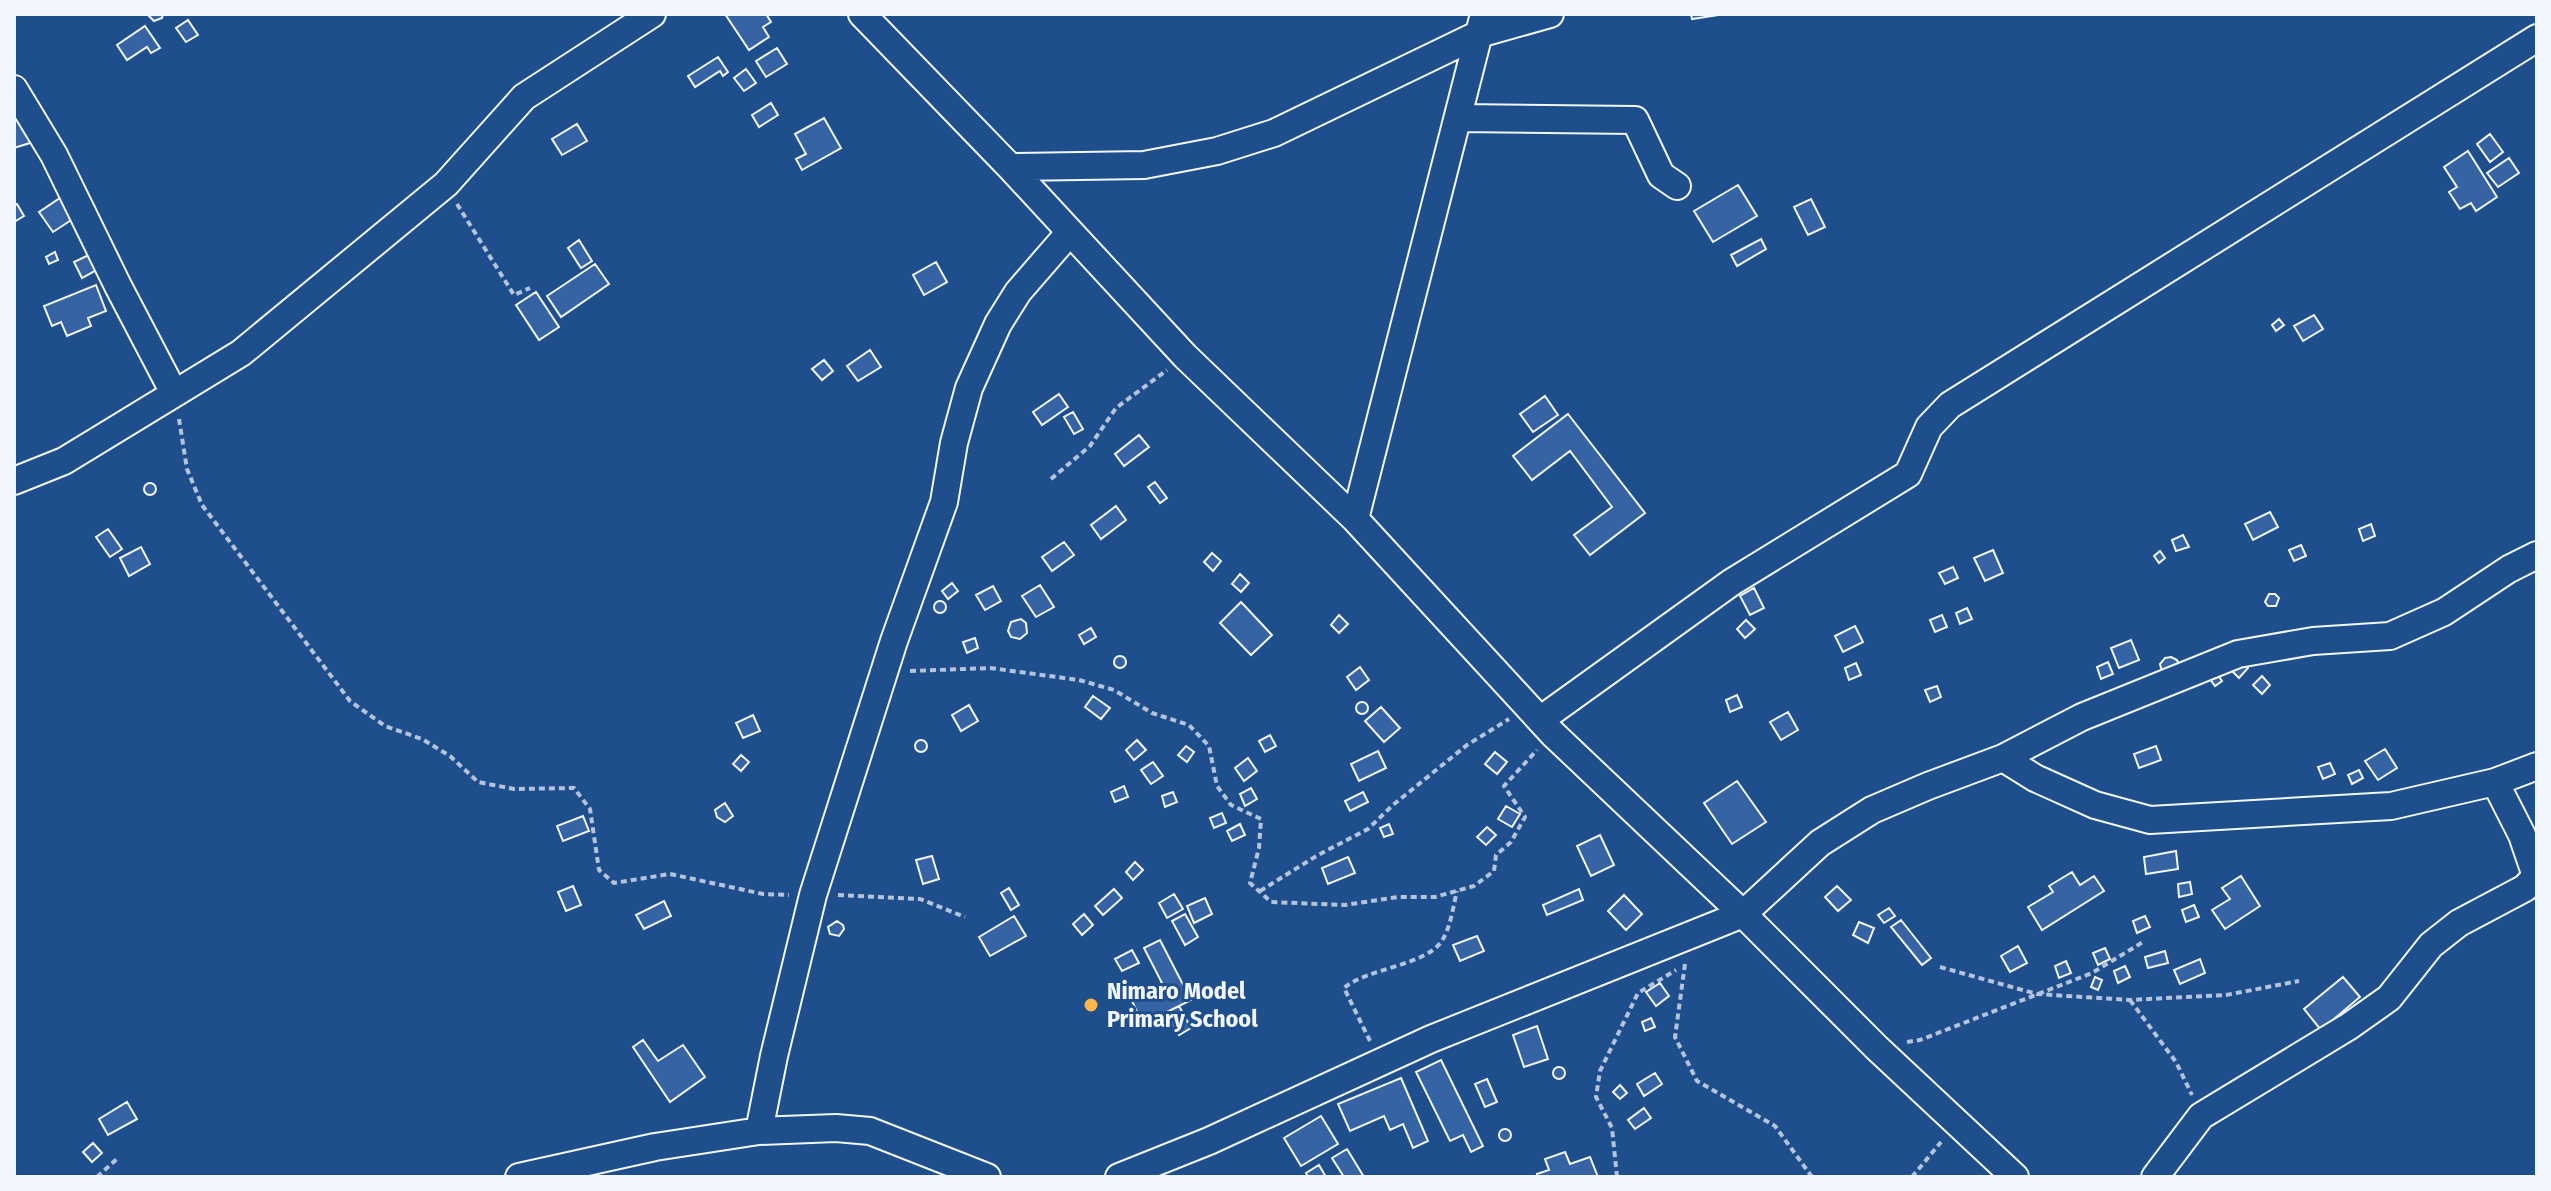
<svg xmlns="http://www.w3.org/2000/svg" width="2551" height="1191" font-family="'Fira Sans Condensed',sans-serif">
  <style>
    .building { fill: #3563a3; stroke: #f2f6ff; stroke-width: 2 }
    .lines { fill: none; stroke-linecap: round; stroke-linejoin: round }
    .minor-casing { stroke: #f2f6ff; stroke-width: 30 }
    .path { stroke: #b3c4dc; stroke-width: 4; stroke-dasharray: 6 4; stroke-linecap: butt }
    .minor { stroke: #1f4e8c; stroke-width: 26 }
    .poi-dot { fill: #ffb74d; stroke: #1f4e8c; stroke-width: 3 }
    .labels { text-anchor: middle; stroke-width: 6; stroke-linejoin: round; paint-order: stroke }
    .poi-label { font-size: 24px; font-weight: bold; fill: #f2f6ff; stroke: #1f4e8c; text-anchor: start }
  </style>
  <rect width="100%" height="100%" fill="#1f4e8c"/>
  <path class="building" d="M147,14H163L162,18L154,21Z
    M725,14H766L771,22L763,27L769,37L749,50Z
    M1691,14H1719V15L1692,19Z
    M188,20L198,35L186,42L176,28Z
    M145,26L160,48L151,53L147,47L127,60L117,45Z
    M777,48L787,64L766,77L756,61Z
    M718,57L728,72L723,76L720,71L695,87L688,76Z
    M746,69L756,83L744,91L734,78Z
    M771,103L778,115L759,127L752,115Z
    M22,117L30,143L14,148V120Z
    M824,118L841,148L802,170L796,159L806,154L795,134Z
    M577,124L587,141L562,155L552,139Z
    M2490,134L2503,152L2490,162L2477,144Z
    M2468,151L2497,197L2476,211L2471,203L2460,209L2449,192L2457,187L2444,167Z
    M2509,158L2519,173L2498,187L2487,173Z
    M1738,185L1757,216L1713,242L1694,211Z
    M66,194L79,215L53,232L39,212Z
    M1811,199L1825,227L1808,235L1794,207Z
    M17,204L24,216L14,222V206Z
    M1761,239L1766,249L1737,266L1731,255Z
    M579,240L592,261L581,268L568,248Z
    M55,252L58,260L49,264L46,257Z
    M93,253L100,268L82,278L74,262Z
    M936,262L947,282L924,295L913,275Z
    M595,264L609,284L561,317L547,296Z
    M96,285L106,311L88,318L91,326L67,336L61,322L52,326L44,306Z
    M536,292L559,327L539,340L516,305Z
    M2314,315L2323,329L2303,341L2294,326Z
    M2279,319L2284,325L2276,331L2272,325Z
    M870,350L881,367L858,381L847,366Z
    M824,360L833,371L822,380L812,369Z
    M1059,394L1068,407L1042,425L1033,412Z
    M1545,396L1558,415L1533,432L1520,414Z
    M1073,412L1083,429L1074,434L1064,417Z
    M1568,414L1645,513L1590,555L1574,535L1612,507L1570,451L1532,480L1513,456Z
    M1139,435L1149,447L1124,466L1115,454Z
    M1155,482L1167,498L1160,503L1148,487Z
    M144 489a6 6 0 1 1 12 0a6 6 0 1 1-12 0Z
    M1116,506L1126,520L1101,539L1091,525Z
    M2270,512L2278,527L2253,540L2245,524Z
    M2371,524L2375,536L2363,541L2359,529Z
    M108,529L122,549L110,557L96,537Z
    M2183,535L2189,547L2176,551L2172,540Z
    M1064,542L1074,555L1052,571L1042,557Z
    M2301,545L2306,556L2294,561L2289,550Z
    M141,547L150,564L129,576L120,558Z
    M1993,550L2003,573L1985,581L1974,558Z
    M2160,551L2165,558L2159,563L2154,556Z
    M1212,553L1221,561L1213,571L1204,562Z
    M1953,567L1958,578L1945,584L1939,573Z
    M1240,574L1249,583L1241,592L1232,584Z
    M952,583L958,591L948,599L942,591Z
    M1040,585L1054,607L1036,617L1022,596Z
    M993,586L1001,601L985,610L976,595Z
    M1754,588L1764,608L1750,615L1740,596Z
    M2269,594H2275L2279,598L2276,606H2268L2265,602Z
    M934 607a6 6 0 1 1 12 0a6 6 0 1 1-12 0Z
    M1241,602L1272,635L1251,655L1220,623Z
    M1967,608L1972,619L1960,624L1956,613Z
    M1339,615L1348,624L1339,633L1331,625Z
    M1942,615L1947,627L1935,632L1930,620Z
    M1021,619L1026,623L1027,633L1020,639L1011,637L1008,631L1011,622Z
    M1746,620L1755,629L1745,638L1737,629Z
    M1855,626L1863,642L1843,652L1835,636Z
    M1091,628L1096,637L1084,644L1079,635Z
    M975,638L978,648L967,653L963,642Z
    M2131,640L2139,660L2119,668L2111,648Z
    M1114 662a6 6 0 1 1 12 0a6 6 0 1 1-12 0Z
    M2171,657L2177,660L2180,667L2162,672L2160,664L2165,658Z
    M2242,661L2248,668L2239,678L2232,671Z
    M2108,662L2113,674L2101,679L2097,667Z
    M1856,663L1861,675L1849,680L1845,668Z
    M1360,667L1369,680L1356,690L1347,677Z
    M2217,674L2222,681L2215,686L2210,679Z
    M2262,676L2270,685L2262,694L2253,685Z
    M1937,686L1941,697L1930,702L1925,690Z
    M1737,695L1742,707L1730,712L1726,700Z
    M1093,696L1110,708L1101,719L1085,707Z
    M1356 708a6 6 0 1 1 12 0a6 6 0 1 1-12 0Z
    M969,705L978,721L961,731L952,715Z
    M1381,707L1400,728L1384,742L1365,721Z
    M1788,712L1798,730L1781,740L1770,722Z
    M753,715L760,731L743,738L736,723Z
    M1270,735L1276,746L1265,752L1259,741Z
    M915 746a6 6 0 1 1 12 0a6 6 0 1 1-12 0Z
    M1137,740L1146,750L1134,760L1126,750Z
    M1186,746L1194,752L1187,762L1178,755Z
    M2156,746L2161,760L2139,768L2134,754Z
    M2385,749L2397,768L2378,780L2365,761Z
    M1378,751L1386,768L1359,781L1351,764Z
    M1495,752L1507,762L1497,774L1485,764Z
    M741,755L749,762L741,771L733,764Z
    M1248,758L1257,771L1244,781L1235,768Z
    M1153,762L1163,776L1151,784L1141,770Z
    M2330,763L2335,774L2323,779L2318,767Z
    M2359,770L2363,778L2352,784L2348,775Z
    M1737,781L1766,822L1732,844L1704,803Z
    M1124,786L1128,797L1115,802L1111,792Z
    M1251,788L1257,799L1245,806L1240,794Z
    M1173,792L1177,802L1165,807L1162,796Z
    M1363,792L1368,802L1350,811L1345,801Z
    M725,803L733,816L725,822L717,817L715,810Z
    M1506,806L1520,814L1512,827L1498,819Z
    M1222,813L1226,823L1214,828L1210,818Z
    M583,816L589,831L563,841L557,826Z
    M1240,824L1245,835L1232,841L1227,831Z
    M1389,824L1393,834L1384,837L1380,828Z
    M1487,827L1496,835L1486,845L1477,837Z
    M1600,835L1614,865L1591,876L1577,846Z
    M2176,851L2178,869L2146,874L2144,857Z
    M932,856L939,879L923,884L916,860Z
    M1348,857L1355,873L1328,884L1322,868Z
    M1135,862L1143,870L1133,880L1126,872Z
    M2072,872L2080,885L2094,876L2104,891L2042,930L2028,907L2053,892L2049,886Z
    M2241,876L2260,906L2225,929L2212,910L2230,899L2222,888Z
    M2190,882L2192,894L2179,897L2178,884Z
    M573,886L581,905L566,911L558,892Z
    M1837,886L1851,900L1838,911L1825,897Z
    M1009,888L1019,905L1011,910L1001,893Z
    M1114,889L1122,898L1103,915L1095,906Z
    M1579,889L1583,900L1547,915L1543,905Z
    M1174,894L1183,909L1167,918L1159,903Z
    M1624,895L1642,914L1626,930L1608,911Z
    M1205,898L1212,914L1194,923L1187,906Z
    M664,901L671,916L644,929L636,915Z
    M2194,905L2199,917L2186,922L2182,910Z
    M1889,908L1895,916L1884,923L1878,915Z
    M1084,914L1093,925L1082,935L1073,924Z
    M1185,914L1198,937L1185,945L1172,921Z
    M1014,916L1026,936L990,956L979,937Z
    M2145,916L2150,927L2137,933L2133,921Z
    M1901,920L1931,958L1922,965L1891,927Z
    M837,921L843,925L844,929L839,936L830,934L828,927Z
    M1859,922L1874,928L1868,943L1853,935Z
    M1477,936L1484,951L1460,961L1453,945Z
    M1160,940L1191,1000L1143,1024L1131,999L1162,983L1144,948Z
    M2018,946L2027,963L2010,972L2001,956Z
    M2105,948L2110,959L2098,965L2093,953Z
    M1132,950L1139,963L1122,971L1115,959Z
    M2165,951L2168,963L2148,968L2145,957Z
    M2200,959L2205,973L2180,984L2174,970Z
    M2066,961L2071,973L2059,978L2055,966Z
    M2125,966L2130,977L2118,983L2114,971Z
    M2095,977L2102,980L2098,990L2091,987Z
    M2343,977L2360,997L2321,1030L2304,1009Z
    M1660,983L1669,996L1656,1006L1646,992Z
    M1179,1006L1191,1028L1179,1035L1167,1012Z
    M1651,1018L1655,1027L1645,1031L1642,1022Z
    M1537,1026L1548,1059L1524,1067L1513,1035Z
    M643,1040L658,1061L683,1045L705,1077L670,1102L633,1047Z
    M1441,1060L1483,1146L1471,1152L1463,1135L1450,1141L1416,1072Z
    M1553 1073a6 6 0 1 1 12 0a6 6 0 1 1-12 0Z
    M1655,1073L1662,1084L1644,1096L1637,1084Z
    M1401,1078L1428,1141L1413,1148L1403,1124L1390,1130L1384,1116L1350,1131L1338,1104Z
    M1487,1079L1497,1102L1485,1107L1475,1084Z
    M1620,1085L1627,1093L1620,1099L1613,1092Z
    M127,1102L137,1119L108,1135L99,1119Z
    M1644,1108L1651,1118L1635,1129L1628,1120Z
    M1321,1116L1338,1144L1301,1166L1284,1138Z
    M1499 1135a6 6 0 1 1 12 0a6 6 0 1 1-12 0Z
    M93,1143L102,1153L92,1162L83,1152Z
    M1347,1149L1364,1177H1344L1332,1158Z
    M1565,1152L1570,1164L1590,1157L1598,1177H1538L1537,1174L1549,1170L1545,1159Z
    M1319,1165L1326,1177H1308L1306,1173Z"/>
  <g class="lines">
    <g class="minor-casing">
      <path id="minor" d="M862,14L1010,167L1185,356L1355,519L1553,734L1743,914L1877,1048L2015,1177
        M14,89L54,155L118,286L174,393
        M1458,118L1635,120L1661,175L1677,186
        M1010,167L1144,165L1217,151L1274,133L1479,34L1550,14
        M14,481L64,461L241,353L446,184L524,97L652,14
        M1355,519L1484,14
        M1540,720L1732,582L1908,474L1929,427L1950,405L2537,38
        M2003,758L2035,778L2095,805L2150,820L2391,806L2495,782L2537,766
        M759,1131L774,1056L813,895L894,641L944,502L954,443L969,388L998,324L1018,292L1070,232
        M519,1177L655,1147L759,1131L836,1128L870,1131L987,1177
        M1119,1177L1209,1141L1431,1039L1743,914L1820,843L1872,810L1928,786L2003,758L2082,717L2238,654L2313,641L2390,636L2444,612L2509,569L2537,555
        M2155,1177L2201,1116L2348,1027L2389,998L2431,945L2459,923L2525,888L2536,876L2522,835L2495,782"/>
    </g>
    <path class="path" d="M457,204L514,295L530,288
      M179,419L187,469L202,505L350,701L385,726L422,739L450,756L478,782L514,789L574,788L590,809L599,870L614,883L670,874L763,894L789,895
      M1051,479L1090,446L1116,408L1167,370
      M910,671L990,668L1079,680L1114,690L1152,713L1189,725L1209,746L1217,786L1231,805L1261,819L1259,848L1250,883L1271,902L1345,905L1398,897H1435L1474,886L1494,871L1496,855L1511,842L1525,817L1504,786L1537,750
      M1260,891L1318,855L1368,829L1393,805L1467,745L1509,719
      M838,895L920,899L965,917
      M1685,964L1675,1037L1697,1081L1775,1126L1812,1177
      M1940,967L2037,994L2130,1000L2226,995L2299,981
      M2130,1000L2176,1062L2192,1095
      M1370,1041L1344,988C1369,967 1428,966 1443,939C1451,925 1453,907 1457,891
      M1907,1042L1920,1040L2092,973L2143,942
      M97,1177L118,1158
      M1617,1177L1612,1128L1596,1097L1600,1071L1638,993L1676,970
      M1912,1177L1941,1142"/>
    <use href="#minor" class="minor"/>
  </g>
  <circle class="poi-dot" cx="1091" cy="1005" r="8"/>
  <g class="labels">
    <g class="poi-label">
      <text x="1107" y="999">Nimaro Model<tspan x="1107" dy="28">Primary School</tspan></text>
    </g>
  </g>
  <rect width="2551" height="1191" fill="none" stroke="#f2f6ff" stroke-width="32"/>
</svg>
